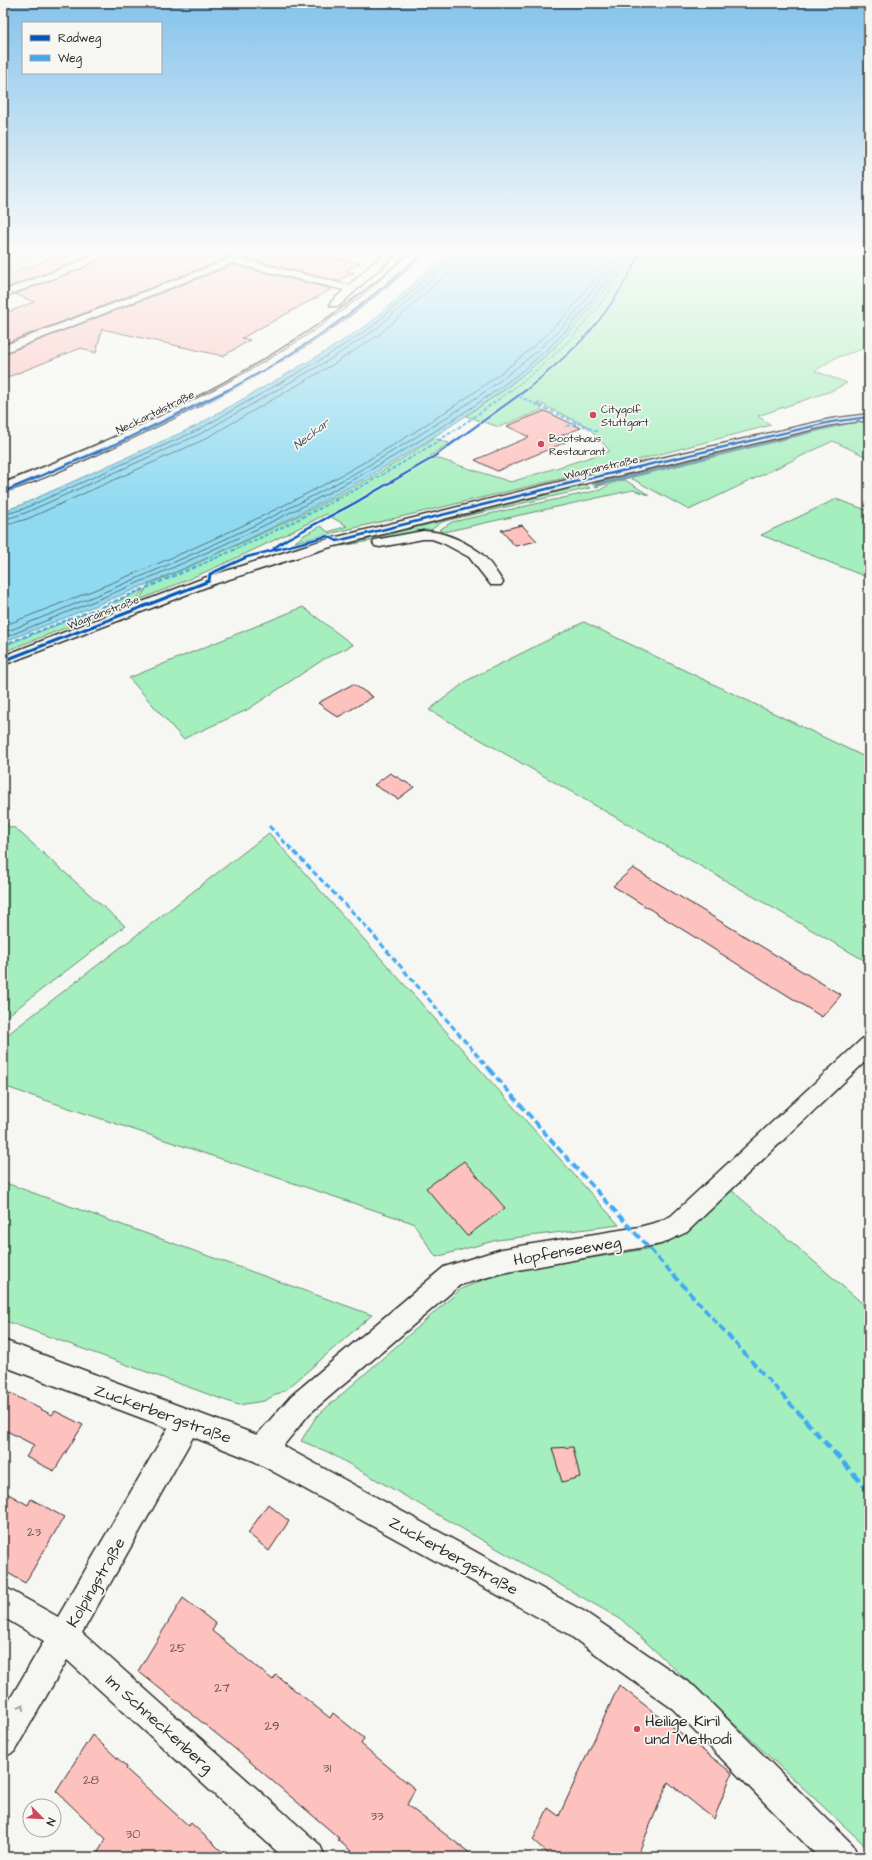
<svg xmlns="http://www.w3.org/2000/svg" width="872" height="1860" font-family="'Architects Daughter',sans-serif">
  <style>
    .green { fill: #a5eebd; stroke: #688c74 }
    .water { fill: #90daf1; stroke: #6894a2 }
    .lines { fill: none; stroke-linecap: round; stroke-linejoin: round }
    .shore { stroke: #53717a; stroke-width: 1 }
    .stream { stroke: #6894a2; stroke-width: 4.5 }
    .building { fill: #fdc1be; stroke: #2b2b2b }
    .street-casing { stroke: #2b2b2b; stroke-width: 3 }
    .secondary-casing { stroke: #2b2b2b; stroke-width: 3 }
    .street { fill: #f6f6f2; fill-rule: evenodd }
    .secondary { fill: #f6f6f2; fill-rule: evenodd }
    .tram { stroke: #2b2b2b; stroke-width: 1 }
    .quiet-far5 { stroke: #3fa9f5; stroke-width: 1.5; stroke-dasharray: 3 1.5; stroke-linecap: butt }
    .quiet-far4 { stroke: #3fa9f5; stroke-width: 2; stroke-dasharray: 4 2; stroke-linecap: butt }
    .quiet-far3 { stroke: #3fa9f5; stroke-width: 2.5; stroke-dasharray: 4.5 2.5; stroke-linecap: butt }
    .quiet-far2 { stroke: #3fa9f5; stroke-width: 3; stroke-dasharray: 6 3; stroke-linecap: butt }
    .quiet-far1 { stroke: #3fa9f5; stroke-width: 3.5; stroke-dasharray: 8 3.5; stroke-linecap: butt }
    .quiet { stroke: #3fa9f5; stroke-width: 4.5; stroke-dasharray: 10 4.5; stroke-linecap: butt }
    .cycleway-far2-casing { stroke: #f6f6f2; stroke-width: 3.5 }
    .cycleway-far1-casing { stroke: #f6f6f2; stroke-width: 4 }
    .cycleway-casing { stroke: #f6f6f2; stroke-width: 5 }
    .cycleway-far2 { stroke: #0057b8; stroke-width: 2 }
    .cycleway-far1 { stroke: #0057b8; stroke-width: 2.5 }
    .cycleway { stroke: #0057b8; stroke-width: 3 }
    .oneway { stroke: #90908e }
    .poi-dot { fill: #d1495b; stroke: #f6f6f2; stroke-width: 1.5 }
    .labels { text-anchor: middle; stroke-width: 3.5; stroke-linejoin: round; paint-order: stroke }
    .far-poi-label { font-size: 11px; fill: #2b2b2b; stroke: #f6f6f2; text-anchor: start }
    .far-street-label { font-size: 11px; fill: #2b2b2b; stroke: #f6f6f2 }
    .far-water-label { font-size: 12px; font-style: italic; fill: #44575c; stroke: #f6f6f2 }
    .near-number-label { font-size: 13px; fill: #605050 }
    .near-street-label { font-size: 16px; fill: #2b2b2b; stroke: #f6f6f2 }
    .near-poi-label { font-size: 16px; fill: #2b2b2b; stroke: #f6f6f2; text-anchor: start }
  </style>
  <rect width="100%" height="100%" fill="#f6f6f2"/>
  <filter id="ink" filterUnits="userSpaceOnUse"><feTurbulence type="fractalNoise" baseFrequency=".025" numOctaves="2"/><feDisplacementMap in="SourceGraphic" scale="8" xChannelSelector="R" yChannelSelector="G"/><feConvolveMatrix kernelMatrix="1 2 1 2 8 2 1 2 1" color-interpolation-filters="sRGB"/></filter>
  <g filter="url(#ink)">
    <path class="green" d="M15,249H59L16,266L45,274L26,281L3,275V253Z
      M625,249H869V347L835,358L815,371L847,383L831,391L758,416L771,425L607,468L295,542L304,535L321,526L328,532L347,526L326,514C265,546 203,574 139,600L149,584C179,572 208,558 237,545C305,514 373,480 434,438L449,443L430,456L511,482L610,451L587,426L537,402L542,410L499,427L466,416L503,391L553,350Z
      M869,419V458L833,441L689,510L629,477L596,487L592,484L828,425Z
      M625,480L649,495L633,490L444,532L439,530L452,522L600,490L612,483Z
      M586,485L590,488L449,520L442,522L431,530L342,546Z
      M836,499L869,511V578L761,535Z
      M144,589L135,601L3,652V646L125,598Z
      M303,607L353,645L324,659L247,710L183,739L129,678Z
      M584,622L869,759V963L429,710L468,680Z
      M3,818L9,827L15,828L125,926L3,1019Z
      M269,833L619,1225L497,1240L436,1257L413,1223L3,1086V1038Z
      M3,1182L372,1315L287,1389L264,1401L238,1405L3,1320Z
      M730,1189L869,1309V1849L622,1620L328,1452L301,1441L316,1417L461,1289L502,1272L647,1249L667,1243L686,1230Z"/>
    <path class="water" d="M452,249H629C590,328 523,378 452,425C313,518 158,582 3,642V511L21,505L196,426L325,352L370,323Z"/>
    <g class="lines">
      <path class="shore" d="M3,515L23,509L198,430L327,356L373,326L453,254L455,249
        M3,520L25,513L200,434L329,360L376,329L457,257L460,249
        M3,526L27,519L203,440L332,365L380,334L461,261L465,256L466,249
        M3,626C145,571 287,513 416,431C475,393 536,353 580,298C592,283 602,266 612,249
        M3,633C149,575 294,515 427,430C476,399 525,366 565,324C587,301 603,276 619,249
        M3,638C151,579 297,518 432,433C481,402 532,369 571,325C592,302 609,276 625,249"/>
      <path class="stream" d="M597,484L843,423"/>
    </g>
    <path class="building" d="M73,249H100L76,262L3,289V278Z
      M116,249H245L216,263L3,344V314L34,302L15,294L84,268Z
      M261,249H294L360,263L346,271L354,273L337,281L245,258Z
      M233,265L332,289L242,338L250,340L223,356L102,329L96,353L81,348L3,379V354Z
      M545,411L581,428L557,437L566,442L497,471L475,460L529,437L507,426Z
      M522,525L537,541L515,546L501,530Z
      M353,684L373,697L338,717L318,703Z
      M390,773L414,787L398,799L374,785Z
      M633,868L841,995L822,1017L613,886Z
      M464,1161L505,1208L467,1236L426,1188Z
      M10,1393L52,1415L55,1411L83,1425L54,1471L26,1457L34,1445L3,1429V1403Z
      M573,1447L580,1477L562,1482L552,1448Z
      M3,1491L28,1505L31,1499L64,1517L25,1583L3,1570Z
      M268,1504L289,1521L269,1551L248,1533Z
      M183,1598L216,1624L212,1631L273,1680L276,1675L330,1718L333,1713L364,1738L361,1744L415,1789L407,1805L475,1857H358L338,1840L339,1838L234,1748L138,1671Z
      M619,1685L732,1773L714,1819L668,1782L637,1857H552L533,1840L548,1808L559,1816Z
      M92,1735L127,1767L126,1769L189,1826L191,1823L228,1857H95L106,1839L56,1791Z"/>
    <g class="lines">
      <g class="street-casing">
        <path id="street" d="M104,249H115L83,267L3,297V291L77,263Z
          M249,249H260L241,259L355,287L357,289L352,292L233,263L3,353V346L217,264Z
          M869,414V420L831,425L583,484L327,548L214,584L3,665V656L204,578L317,542L583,476L831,419Z
          M423,531C442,531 462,540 478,551C486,556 497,573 503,582L501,585H491L469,557L443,543L432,539H423L380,547L375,546L373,543L375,540L380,539Z
          M869,1036V1058L687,1232L661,1244L502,1273L460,1285L309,1414L283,1446L585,1612L695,1687L853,1845L858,1857H818L673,1709L565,1632L254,1461L193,1437L82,1633L320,1845L325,1857H283L67,1660L14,1752L3,1757V1711L44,1641L3,1617V1586L58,1617L168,1428L3,1366V1340L257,1435L291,1396L444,1267L502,1249L639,1227L658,1222L671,1216L862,1039Z"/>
      </g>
      <g class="secondary-casing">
        <path id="secondary" d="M392,249H404L380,268L339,306H331L330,304L331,302L372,264Z
          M415,249H426C413,266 393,280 376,294C295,361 199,407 104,451C74,464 34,484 3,492V483C151,426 296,357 415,249Z"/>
      </g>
      <use href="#street" class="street"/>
      <use href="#secondary" class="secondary"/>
      <path class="tram" d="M381,272L397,249
        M3,483C118,437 235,388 336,315C362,296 389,276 406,249"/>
      <path class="quiet-far5" d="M510,391C563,351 605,309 633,249"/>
      <path class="quiet-far4" d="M518,396L577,423L564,427
        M577,423L598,432
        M193,568C304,520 415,463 511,390"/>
      <path class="quiet-far3" d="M3,645L101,607L195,567"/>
      <path class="quiet-far2" d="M269,826L363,923L490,1070"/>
      <path class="quiet-far1" d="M489,1069L558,1148L805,1420"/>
      <path class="quiet" d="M804,1419L869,1491"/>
      <g class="cycleway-far2-casing">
        <path id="cycleway-far2" d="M226,391C300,353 366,305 427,249
          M525,391C544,375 564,359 581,341C607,314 626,283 642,249"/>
      </g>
      <g class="cycleway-far1-casing">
        <path id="cycleway-far1" d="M3,492L118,443L228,390
          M274,548L287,539L353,504L429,460L526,390
          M223,568L247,557L328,536L337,541L583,480L831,422L869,417"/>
      </g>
      <g class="cycleway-casing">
        <path id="cycleway" d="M3,661L209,581L210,574L225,567"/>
      </g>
      <use href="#cycleway-far2" class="cycleway-far2"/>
      <use href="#cycleway-far1" class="cycleway-far1"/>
      <use href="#cycleway" class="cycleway"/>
    </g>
    <defs><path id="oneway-chevron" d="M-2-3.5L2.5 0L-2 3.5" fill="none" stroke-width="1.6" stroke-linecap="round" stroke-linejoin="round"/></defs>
    <use class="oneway" href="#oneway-chevron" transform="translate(22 1707) rotate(-60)"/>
  </g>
  <linearGradient id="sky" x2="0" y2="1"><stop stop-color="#85c3ec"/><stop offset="0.49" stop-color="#fbfbf9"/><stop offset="1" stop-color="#fbfbf9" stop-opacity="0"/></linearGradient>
  <rect width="872" height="510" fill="url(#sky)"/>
  <g class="poi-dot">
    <circle cx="593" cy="415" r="4"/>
    <circle cx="541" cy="444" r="4"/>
    <circle cx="637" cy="1729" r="4"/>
  </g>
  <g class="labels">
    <g class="far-poi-label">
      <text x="601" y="413">Citygolf<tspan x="601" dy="13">Stuttgart</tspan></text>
      <text x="549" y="442">Bootshaus<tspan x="549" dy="13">Restaurant</tspan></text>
    </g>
    <g class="far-street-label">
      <text transform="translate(155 412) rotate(-26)" y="4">Neckartalstraße</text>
      <text transform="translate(601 467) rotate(-13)" y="4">Wagrainstraße</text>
      <text transform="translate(103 612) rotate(-21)" y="4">Wagrainstraße</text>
    </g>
    <g class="far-water-label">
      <text transform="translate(311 434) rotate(-38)" y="4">Neckar</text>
    </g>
    <g class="near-number-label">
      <text x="34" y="1536">23</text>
      <text x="178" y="1652">25</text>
      <text x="222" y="1692">27</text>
      <text x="272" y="1730">29</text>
      <text x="327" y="1772">31</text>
      <text x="91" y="1784">28</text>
      <text x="377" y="1820">33</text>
      <text x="133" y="1838">30</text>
    </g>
    <g class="near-street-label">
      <text transform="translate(567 1250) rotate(-10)" y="6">Hopfenseeweg</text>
      <text transform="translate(163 1413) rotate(20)" y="6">Zuckerbergstraße</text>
      <text transform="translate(454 1555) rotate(29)" y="6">Zuckerbergstraße</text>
      <text transform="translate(95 1582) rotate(-60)" y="6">Kolpingstraße</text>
      <text transform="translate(160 1723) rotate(42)" y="6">Im Schneckenberg</text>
    </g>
    <g class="near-poi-label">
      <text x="645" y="1726">Heilige Kiril<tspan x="645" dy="18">und Methodi</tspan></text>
    </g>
  </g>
  <rect width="872" height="1860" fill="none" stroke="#f6f6f2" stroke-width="16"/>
  <rect x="8" y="8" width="856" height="1844" fill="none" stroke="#2b2b2b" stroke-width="1.5" filter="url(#ink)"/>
  <rect x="22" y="22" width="140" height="52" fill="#f6f6f2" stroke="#a5a5a2"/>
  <rect x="30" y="35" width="20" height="6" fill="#0057b8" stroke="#a5a5a2"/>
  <text x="58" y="42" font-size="12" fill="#2b2b2b">Radweg</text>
  <rect x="30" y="55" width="20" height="6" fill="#3fa9f5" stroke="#a5a5a2"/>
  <text x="58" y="62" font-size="12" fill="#2b2b2b">Weg</text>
  <g transform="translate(42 1818) rotate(114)"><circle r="19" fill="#f6f6f2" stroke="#a5a5a2"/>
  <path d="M0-3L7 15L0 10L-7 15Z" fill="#d1495b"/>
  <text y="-6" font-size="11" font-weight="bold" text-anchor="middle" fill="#2b2b2b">N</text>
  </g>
</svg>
